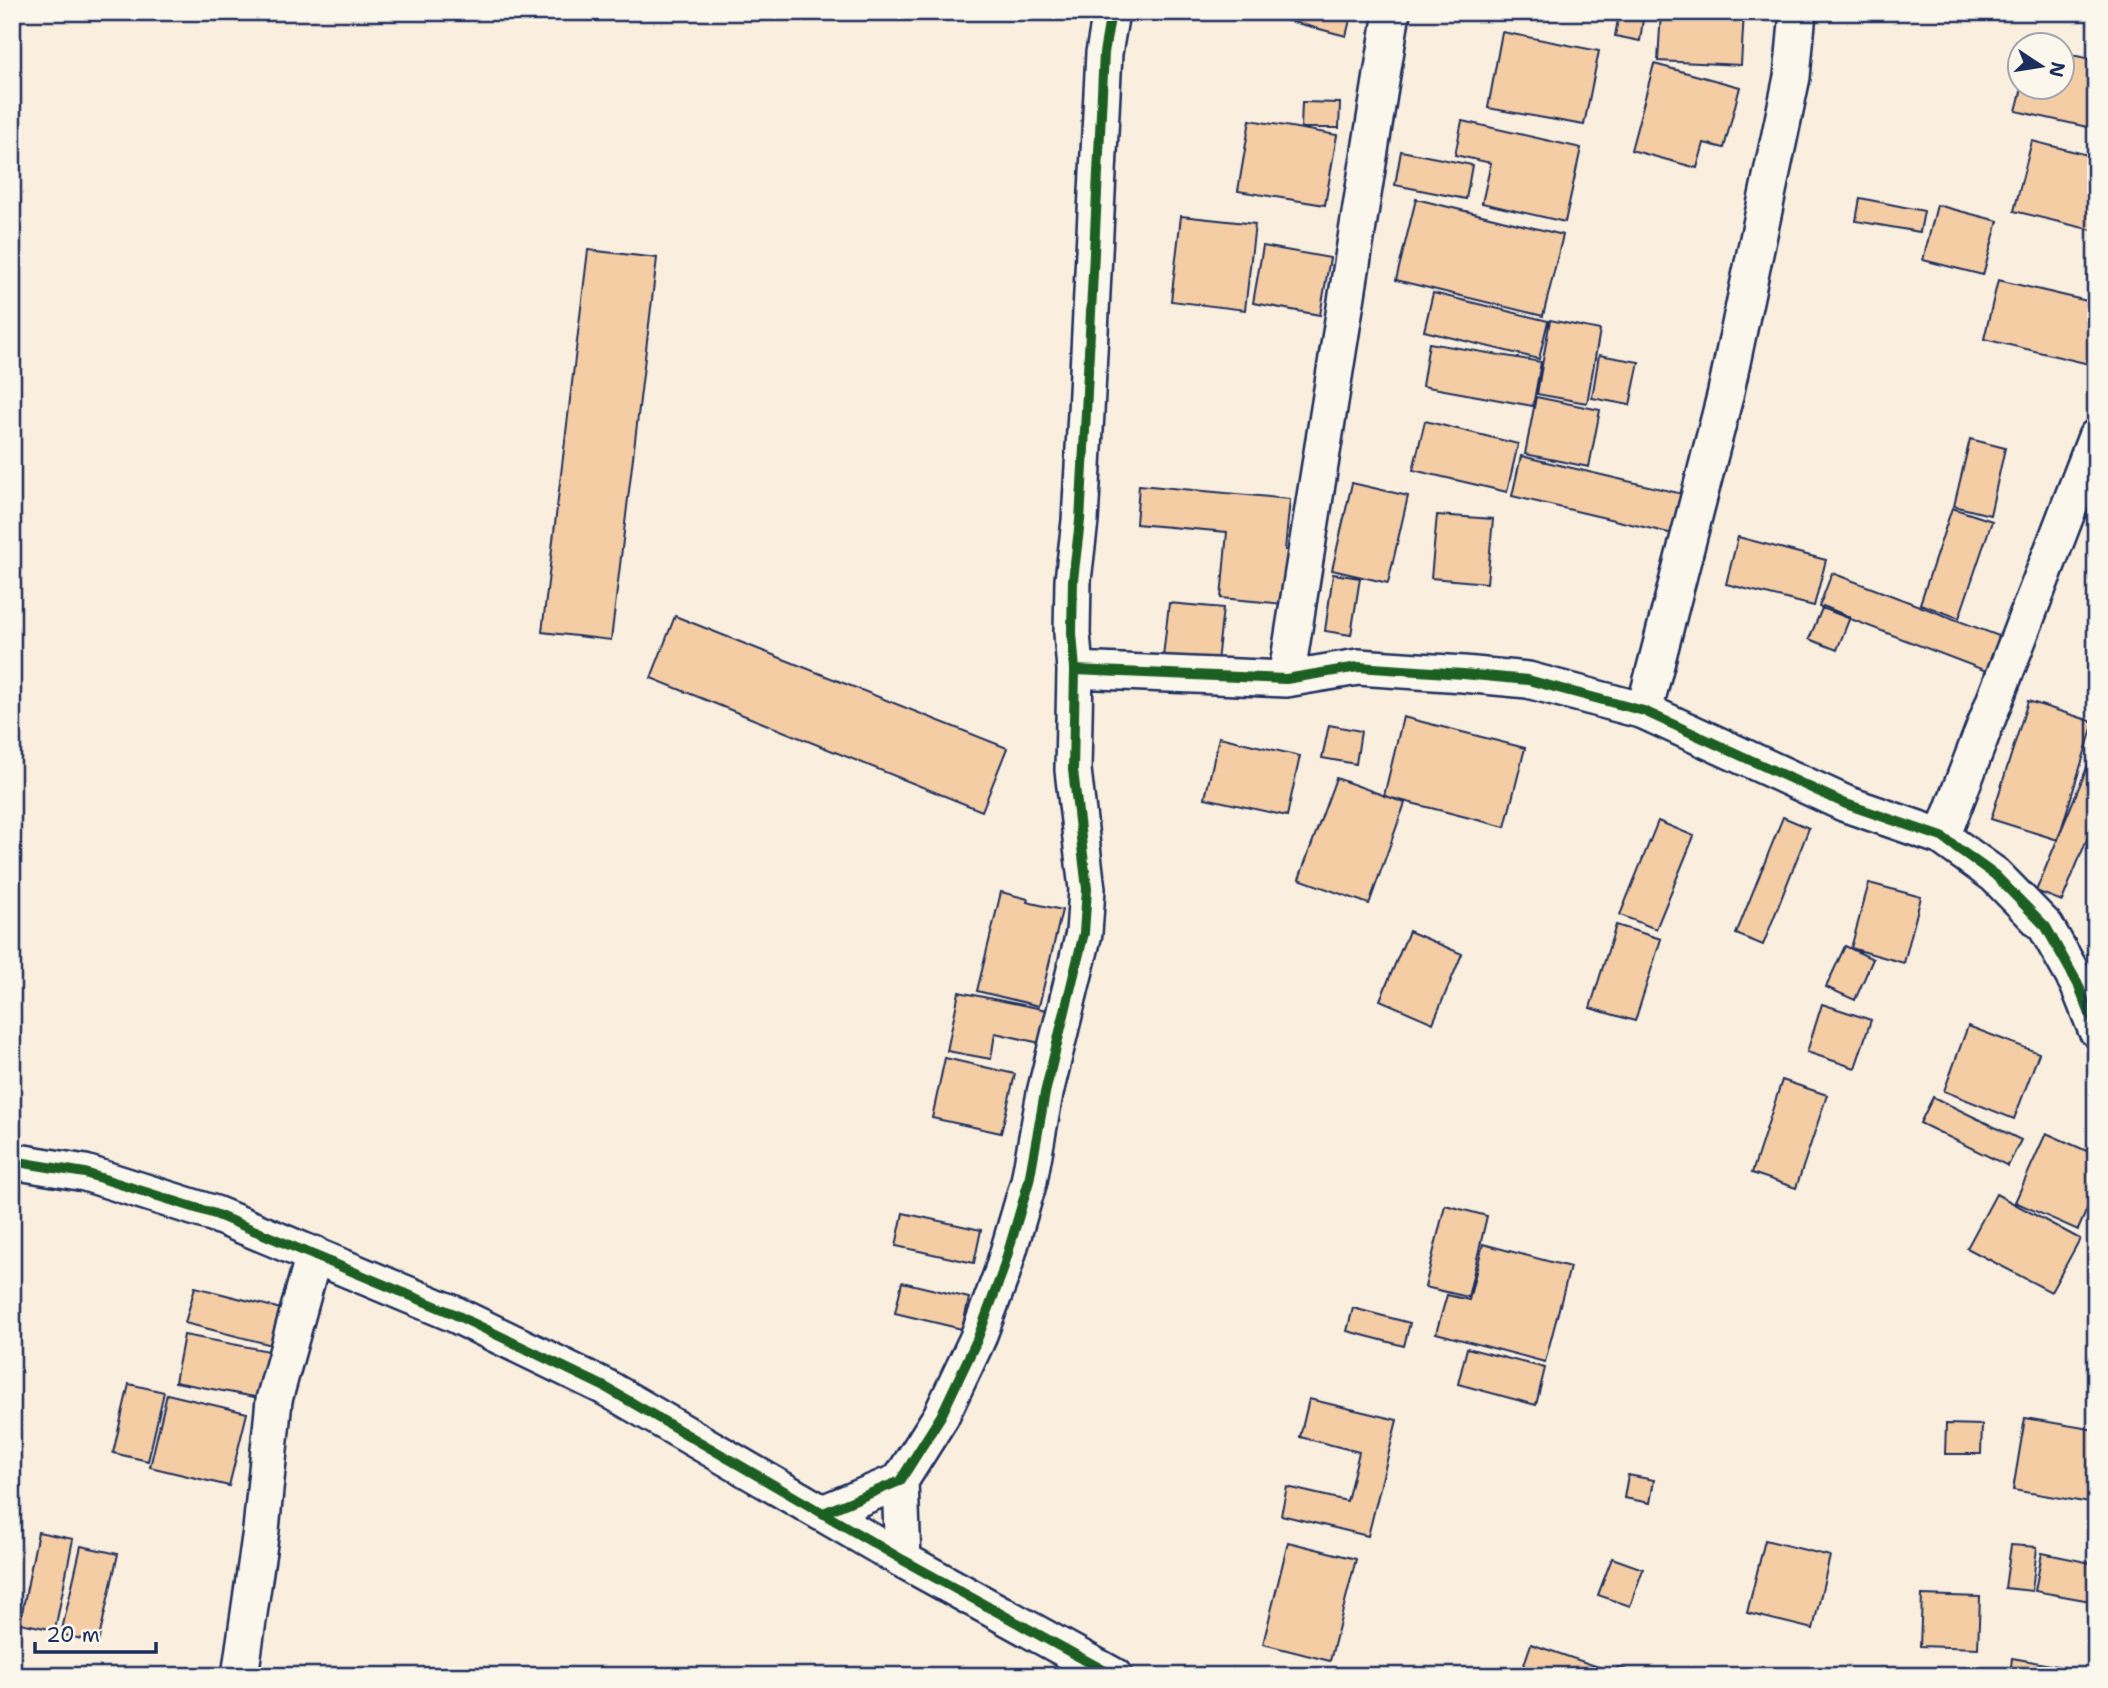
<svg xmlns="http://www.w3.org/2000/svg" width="2108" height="1688" font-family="'Shantell Sans',sans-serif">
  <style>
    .building { fill: #f5cda4; stroke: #1b2f5e; stroke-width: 2 }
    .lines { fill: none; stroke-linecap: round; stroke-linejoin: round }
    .minor-casing { stroke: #1b2f5e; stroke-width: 40 }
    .minor { stroke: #fbf7ec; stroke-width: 35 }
    .cycleway-casing { stroke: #fbf7ec; stroke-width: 15 }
    .cycleway { stroke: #1b5e20; stroke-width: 10 }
  </style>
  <rect width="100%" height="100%" fill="#faefde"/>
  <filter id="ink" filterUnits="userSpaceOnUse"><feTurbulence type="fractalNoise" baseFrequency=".0143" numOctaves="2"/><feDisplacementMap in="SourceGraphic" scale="14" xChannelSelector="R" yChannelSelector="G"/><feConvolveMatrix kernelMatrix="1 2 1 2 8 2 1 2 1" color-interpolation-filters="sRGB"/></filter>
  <g filter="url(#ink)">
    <path class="building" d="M1255,12H1352L1346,36Z
      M1255,12H1352L1346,36Z
      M1661,12H1744L1741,65L1658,61Z
      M1661,12H1744L1741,65L1658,61Z
      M1619,14L1643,19L1640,41L1615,36Z
      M1619,14L1643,19L1640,41L1615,36Z
      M1502,32L1599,51L1584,125L1488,108Z
      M1502,32L1599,51L1584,125L1488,108Z
      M2062,53L2096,60V129L2016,111L2022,88H2062Z
      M2062,53L2096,60V129L2016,111L2022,88H2062Z
      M1654,64L1740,87L1724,148L1704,143L1697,168L1631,150Z
      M1654,64L1740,87L1724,148L1704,143L1697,168L1631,150Z
      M1302,102L1340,103L1339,128H1301Z
      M1302,102L1340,103L1339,128H1301Z
      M1250,120L1337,135L1325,205L1238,191Z
      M1250,120L1337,135L1325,205L1238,191Z
      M1462,121L1581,148L1565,222L1482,203L1491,163L1455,155Z
      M1462,121L1581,148L1565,222L1482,203L1491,163L1455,155Z
      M2032,141L2096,157V231L2014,211Z
      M2032,141L2096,157V231L2014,211Z
      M1401,151L1472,165L1466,199L1395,185Z
      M1401,151L1472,165L1466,199L1395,185Z
      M1860,198L1924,211L1920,232L1856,221Z
      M1860,198L1924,211L1920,232L1856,221Z
      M1416,199L1563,235L1543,316L1396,280Z
      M1416,199L1563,235L1543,316L1396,280Z
      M1937,205L1998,221L1983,275L1923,260Z
      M1937,205L1998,221L1983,275L1923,260Z
      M1181,216L1255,224L1245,310L1171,301Z
      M1181,216L1255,224L1245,310L1171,301Z
      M1263,246L1330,258L1320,315L1253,303Z
      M1263,246L1330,258L1320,315L1253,303Z
      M588,250L657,258L611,640L542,632Z
      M588,250L657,258L611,640L542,632Z
      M1998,280L2096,303V335L2089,364L1984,339Z
      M1998,280L2096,303V335L2089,364L1984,339Z
      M1433,293L1548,321L1539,359L1424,331Z
      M1433,293L1548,321L1539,359L1424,331Z
      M1550,320L1600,330L1587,403L1537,394Z
      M1550,320L1600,330L1587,403L1537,394Z
      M1429,343L1541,362L1533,406L1422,386Z
      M1429,343L1541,362L1533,406L1422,386Z
      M1599,355L1639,362L1630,405L1592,398Z
      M1599,355L1639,362L1630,405L1592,398Z
      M1536,397L1600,410L1589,467L1525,454Z
      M1536,397L1600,410L1589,467L1525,454Z
      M1425,421L1518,444L1507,492L1413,470Z
      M1425,421L1518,444L1507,492L1413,470Z
      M1970,439L2005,448L1990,515L1954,506Z
      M1970,439L2005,448L1990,515L1954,506Z
      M1521,456L1691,496L1682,536L1512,496Z
      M1521,456L1691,496L1682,536L1512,496Z
      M1352,483L1408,496L1388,583L1332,570Z
      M1352,483L1408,496L1388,583L1332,570Z
      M1139,485L1290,499L1285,550H1289L1284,604L1221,598L1227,532L1136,524Z
      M1139,485L1290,499L1285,550H1289L1284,604L1221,598L1227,532L1136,524Z
      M1952,508L1992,521L1959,618L1920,604Z
      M1952,508L1992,521L1959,618L1920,604Z
      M1437,515L1493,519L1487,583L1431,578Z
      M1437,515L1493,519L1487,583L1431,578Z
      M1738,537L1826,560L1814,606L1726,584Z
      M1738,537L1826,560L1814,606L1726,584Z
      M1832,573L2007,639L1994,674L1819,607Z
      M1832,573L2007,639L1994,674L1819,607Z
      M1333,574L1360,578L1351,635L1325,631Z
      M1333,574L1360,578L1351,635L1325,631Z
      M1169,603L1223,608L1215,680L1161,675Z
      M1169,603L1223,608L1215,680L1161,675Z
      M1823,606L1850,617L1837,650L1809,639Z
      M1823,606L1850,617L1837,650L1809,639Z
      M675,616L1007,748L982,811L651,678Z
      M675,616L1007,748L982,811L651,678Z
      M2028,701L2094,722L2058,840L1991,819Z
      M2028,701L2094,722L2058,840L1991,819Z
      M1403,717L1525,748L1505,827L1384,796Z
      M1403,717L1525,748L1505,827L1384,796Z
      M1329,725L1361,731L1356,764L1322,758Z
      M1329,725L1361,731L1356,764L1322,758Z
      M1219,737L1300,756L1287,816L1205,798Z
      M1219,737L1300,756L1287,816L1205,798Z
      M2096,746V817L2062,901L2036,891Z
      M2096,746V817L2062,901L2036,891Z
      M1336,778L1405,803L1369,904L1299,879Z
      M1336,778L1405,803L1369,904L1299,879Z
      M1783,817L1809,828L1763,945L1736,934Z
      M1783,817L1809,828L1763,945L1736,934Z
      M1658,821L1694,836L1656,929L1620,915Z
      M1658,821L1694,836L1656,929L1620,915Z
      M1869,883L1921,897L1904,963L1851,948Z
      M1869,883L1921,897L1904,963L1851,948Z
      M1001,892L1028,899L1027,902L1062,910L1039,1006L977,991Z
      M1001,892L1028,899L1027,902L1062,910L1039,1006L977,991Z
      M1616,925L1661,939L1635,1021L1590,1008Z
      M1616,925L1661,939L1635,1021L1590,1008Z
      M1409,931L1462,954L1433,1023L1380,1000Z
      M1409,931L1462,954L1433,1023L1380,1000Z
      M1845,946L1873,959L1855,1000L1826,987Z
      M1845,946L1873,959L1855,1000L1826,987Z
      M959,992L1047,1010L1040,1043L995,1033L991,1059L947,1051Z
      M959,992L1047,1010L1040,1043L995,1033L991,1059L947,1051Z
      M1822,1004L1871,1020L1855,1068L1807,1052Z
      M1822,1004L1871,1020L1855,1068L1807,1052Z
      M1968,1026L2039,1053L2014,1119L1944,1091Z
      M1968,1026L2039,1053L2014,1119L1944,1091Z
      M945,1058L1015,1074L1001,1133L932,1118Z
      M945,1058L1015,1074L1001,1133L932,1118Z
      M1782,1080L1827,1095L1796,1188L1752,1173Z
      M1782,1080L1827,1095L1796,1188L1752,1173Z
      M1933,1097L2021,1140L2008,1166L1920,1123Z
      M1933,1097L2021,1140L2008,1166L1920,1123Z
      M2046,1133L2096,1155V1201L2091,1200L2078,1230L2015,1202Z
      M2046,1133L2096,1155V1201L2091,1200L2078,1230L2015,1202Z
      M1996,1194L2080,1239L2051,1292L1967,1248Z
      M1996,1194L2080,1239L2051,1292L1967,1248Z
      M1445,1205L1487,1216L1468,1297L1425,1287Z
      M1445,1205L1487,1216L1468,1297L1425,1287Z
      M903,1213L981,1230L974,1263L896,1246Z
      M903,1213L981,1230L974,1263L896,1246Z
      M1483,1244L1570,1267L1545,1362L1436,1333L1447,1295L1469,1300Z
      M1483,1244L1570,1267L1545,1362L1436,1333L1447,1295L1469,1300Z
      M902,1282L969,1298L962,1329L895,1313Z
      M902,1282L969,1298L962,1329L895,1313Z
      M195,1287L285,1310L276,1346L185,1323Z
      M195,1287L285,1310L276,1346L185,1323Z
      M1353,1308L1410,1323L1404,1346L1347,1331Z
      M1353,1308L1410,1323L1404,1346L1347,1331Z
      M184,1335L269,1351L260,1398L175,1382Z
      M184,1335L269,1351L260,1398L175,1382Z
      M1467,1348L1545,1368L1536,1405L1458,1384Z
      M1467,1348L1545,1368L1536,1405L1458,1384Z
      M129,1384L164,1392L148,1461L113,1453Z
      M129,1384L164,1392L148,1461L113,1453Z
      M167,1394L247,1413L229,1486L150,1467Z
      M167,1394L247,1413L229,1486L150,1467Z
      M1309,1399L1397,1420L1368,1536L1281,1515L1287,1487L1347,1501L1359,1452L1300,1437Z
      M1309,1399L1397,1420L1368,1536L1281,1515L1287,1487L1347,1501L1359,1452L1300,1437Z
      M2025,1418L2096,1430V1504L2013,1490Z
      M2025,1418L2096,1430V1504L2013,1490Z
      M1946,1424L1982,1425L1981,1454H1945Z
      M1946,1424L1982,1425L1981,1454H1945Z
      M1628,1475L1654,1480L1650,1503L1624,1498Z
      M1628,1475L1654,1480L1650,1503L1624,1498Z
      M38,1532L73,1539L55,1630L20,1623Z
      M38,1532L73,1539L55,1630L20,1623Z
      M1765,1540L1830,1556L1813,1629L1747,1613Z
      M1765,1540L1830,1556L1813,1629L1747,1613Z
      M1288,1542L1356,1559L1330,1661L1263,1644Z
      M1288,1542L1356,1559L1330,1661L1263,1644Z
      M2011,1545L2037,1547L2032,1591L2005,1588Z
      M2011,1545L2037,1547L2032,1591L2005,1588Z
      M81,1546L118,1554L98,1643L61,1634Z
      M81,1546L118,1554L98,1643L61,1634Z
      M2042,1553L2096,1564V1602L2035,1591Z
      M2042,1553L2096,1564V1602L2035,1591Z
      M1612,1558L1643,1569L1630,1606L1598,1595Z
      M1612,1558L1643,1569L1630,1606L1598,1595Z
      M1922,1595L1980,1597L1978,1648L1920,1646Z
      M1922,1595L1980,1597L1978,1648L1920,1646Z
      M1531,1644L1616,1673L1618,1667L1644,1676H1520Z
      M1531,1644L1616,1673L1618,1667L1644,1676H1520Z
      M2012,1658L2096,1673V1676H2010Z
      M2012,1658L2096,1673V1676H2010Z"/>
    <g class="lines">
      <g class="minor-casing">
        <path id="minor" d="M1075,670L1286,679L1358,667L1463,674L1528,680L1644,711L1846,804L1942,837L1995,875L2046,927L2078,984L2096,1029
          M1286,679L1392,12
          M1644,711L1725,396L1792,77L1798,12
          M1942,837L2096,437
          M12,1161L85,1173L215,1214L452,1313L605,1387L903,1560L1114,1676
          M900,1481L903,1560
          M823,1513L900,1481L941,1416L977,1340L1002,1273L1029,1181L1045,1093L1084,933L1087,889L1073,770L1075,670L1072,633L1073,580L1080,521L1086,412L1104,53L1111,12
          M240,1676L261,1530L274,1400L314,1254"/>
      </g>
      <use href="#minor" class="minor"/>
      <g class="cycleway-casing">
        <path id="cycleway" d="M1075,670L1286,679L1358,667L1463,674L1528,680L1644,711L1846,804L1942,837L1995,875L2046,927L2078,984L2096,1029
          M12,1161L85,1173L215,1214L452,1313L605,1387L903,1560L1114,1676
          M823,1513L900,1481L941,1416L977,1340L1002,1273L1029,1181L1045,1093L1084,933L1087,889L1073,770L1075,670L1072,633L1073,580L1080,521L1086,412L1104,53L1111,12"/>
      </g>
      <use href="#cycleway" class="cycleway"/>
    </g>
  </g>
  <rect width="2108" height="1688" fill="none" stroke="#fbf7ec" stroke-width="42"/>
  <rect x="21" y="21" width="2066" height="1646" fill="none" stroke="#1b2f5e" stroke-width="2.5" filter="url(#ink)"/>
  <g transform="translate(2041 66) rotate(102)"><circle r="33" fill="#fbf7ec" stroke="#a1a7b3" stroke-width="2"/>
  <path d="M0-5L12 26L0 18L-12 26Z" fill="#1b2f5e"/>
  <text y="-10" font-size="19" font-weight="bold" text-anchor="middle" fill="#1b2f5e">N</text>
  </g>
  <path d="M35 1642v10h121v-10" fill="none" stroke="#1b2f5e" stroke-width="3.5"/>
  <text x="46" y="1642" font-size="21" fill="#1b2f5e" stroke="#fbf7ec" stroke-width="5" paint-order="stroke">20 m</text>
</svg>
